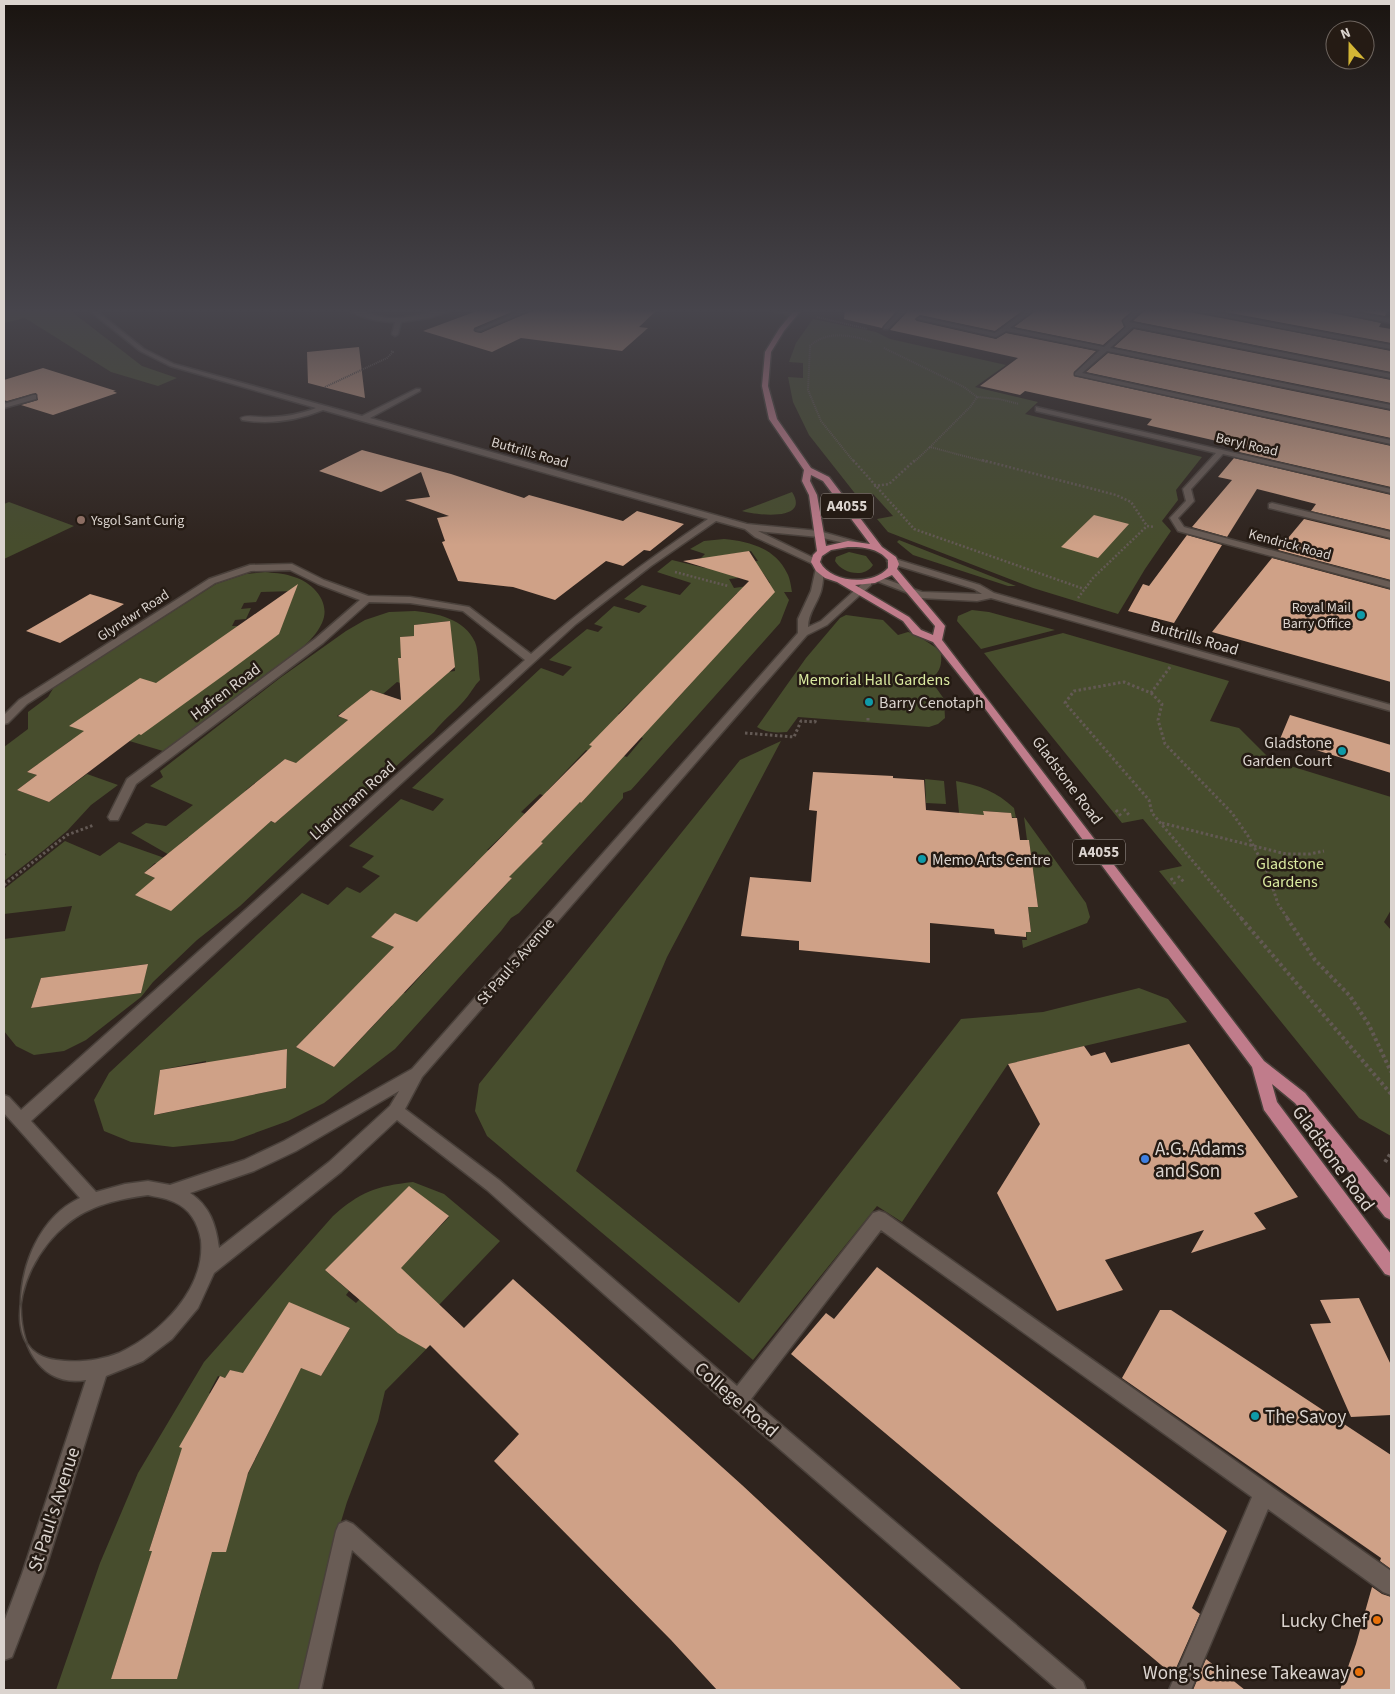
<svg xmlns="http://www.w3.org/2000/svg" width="1395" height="1694" font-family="'Source Sans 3',sans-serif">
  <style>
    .green { fill: #474d2d; fill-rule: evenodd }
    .building { fill: #cfa187 }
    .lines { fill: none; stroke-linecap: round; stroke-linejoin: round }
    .minor-casing { stroke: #4a413b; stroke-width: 3 }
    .major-casing { stroke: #4a413b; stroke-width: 3 }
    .path-far3 { stroke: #635954; stroke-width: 2; stroke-dasharray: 1 1; stroke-linecap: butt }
    .path-far2 { stroke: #635954; stroke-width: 2.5; stroke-dasharray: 2 2; stroke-linecap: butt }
    .path-far1 { stroke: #635954; stroke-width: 3; stroke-dasharray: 2.5 2.5; stroke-linecap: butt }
    .path { stroke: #635954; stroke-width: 4; stroke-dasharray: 3 3; stroke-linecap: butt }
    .minor { fill: #695c55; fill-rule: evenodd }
    .major { fill: #c07c8b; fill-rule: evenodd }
    .education-dot { fill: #8d6e63; stroke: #251b14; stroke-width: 2 }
    .culture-dot { fill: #0f9aa8; stroke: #251b14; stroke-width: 2 }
    .shop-dot { fill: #3f7fe0; stroke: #251b14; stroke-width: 2 }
    .food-dot { fill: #e8710a; stroke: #251b14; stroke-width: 2 }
    .labels { text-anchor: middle; stroke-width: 5; stroke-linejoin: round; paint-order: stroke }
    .far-street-label { font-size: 14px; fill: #dbd4cf; stroke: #251b14 }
    .far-poi-label { font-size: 14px; fill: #dbd4cf; stroke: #251b14; text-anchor: start }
    .shield { fill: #251b14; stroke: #a49c97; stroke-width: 1 }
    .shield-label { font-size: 15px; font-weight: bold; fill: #dbd4cf }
    .street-label { font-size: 16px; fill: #dbd4cf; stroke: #251b14 }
    .park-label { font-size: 16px; fill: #daeaa0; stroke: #251b14 }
    .poi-label { font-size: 16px; fill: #dbd4cf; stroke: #251b14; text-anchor: start }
    .near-poi-label { font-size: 19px; fill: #dbd4cf; stroke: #251b14; text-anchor: start }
    .near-street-label { font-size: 19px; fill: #dbd4cf; stroke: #251b14 }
  </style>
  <rect width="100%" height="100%" fill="#2f241e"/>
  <path class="green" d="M20,308H67L142,366L177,378L158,386L111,372L25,318L4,323V315L7,311Z
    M813,319L876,332L890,339L1006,365L975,387L1038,402L1025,414L1202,457L1176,490L1178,500L1162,521L1171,531L1145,569L1118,614L1033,588L888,532L877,519L893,516L873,494L857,496L809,435L793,402L788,377L803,378V363L789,362L796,343Z
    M792,492C811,522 755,515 742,511Z
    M9,502L74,526L4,559V504Z
    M724,539C748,541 775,548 787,573C790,578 791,586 792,592H784L789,600L780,623L631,790L623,793V798L519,913L511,918L501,931L395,1049L324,1103L288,1121L233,1141L173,1147L131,1142L104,1131L94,1100L109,1073L302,893L328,905L347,887L360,893L380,876L362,867L374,856L349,846L401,799L433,811L444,799L412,788L541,668L563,676L572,667L549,660L587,629L598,632L603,627L594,624L614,606L639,613L647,606L624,599L642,585L680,595L691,583L657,572L672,560L705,568L710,564L699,560L705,554L690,549L704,541ZM751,551L758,561L748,562L757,574L763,573L770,583L734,588L729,579L738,578L719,556ZM737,593L767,601L742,628L712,620ZM702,671L674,702L642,693ZM632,700L665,710L635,735L643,738L627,757L590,745L625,717L618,714ZM586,750L618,761L581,803L547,791ZM540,794L574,808L534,839L543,843L522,864L487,850L507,831L512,833L529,816L521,812ZM475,863L512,878L467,926L429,911ZM395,913L418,923L420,921L457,936L405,993L367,975L394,947L371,937ZM354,988L392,1006L334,1067L296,1047ZM287,1049L286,1088L247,1096H205L204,1105L155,1115L160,1070L206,1061L205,1074L245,1056Z
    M899,540L1016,586H1008L913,555L897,542Z
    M849,552L866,556L873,565C864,579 842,573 835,561L836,557Z
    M265,572C273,573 283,573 291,576C311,581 332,601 322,623C312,645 285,660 266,674C252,685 239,697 225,708C205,723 183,735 163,751L99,732L71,740L59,749L48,767L38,764L27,772L37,775L17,790L49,802L87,774L118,785L91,805L67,831L44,850L4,881V858L6,854L4,853V747L28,729V712L48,697L54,687L216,584L246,574ZM295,591L278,635L241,637L245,626H232L235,620L246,619L251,608L241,609L244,603L256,602L261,592Z
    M972,610L989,612L1055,630L981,649L957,621L958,616Z
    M415,611C436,613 465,619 475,642C479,652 478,669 480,680C474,686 472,691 468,696C458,709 444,719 434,732L350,808L328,823L240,906L197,940L153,982L141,997L86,1040L64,1051L34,1055L16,1046L4,1031V939L65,931L72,906L4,914V889L65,841L100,856L119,842L176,862L167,869L155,863L144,873L155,878L171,910L253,837L220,826L202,842L188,837L179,845L178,860L131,833L146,823L166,826L193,805L150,786L163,777L160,771L280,678L346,631L365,620L389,612ZM449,621L455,671L414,676L399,658L414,656L400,637L414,636V625ZM397,682L426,691L332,734L348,720L337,716L345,710L356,713L362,697L371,690L383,694ZM316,749L348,760L275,823L240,810L246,790L285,759L298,764ZM147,964L141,993L31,1008L41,978Z
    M846,615L883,620L898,635L908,632L915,634L941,651C942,664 941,672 930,679L944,699L945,718L938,724L929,727L798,717L787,732C776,733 767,733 757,727L806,658L840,618Z
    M1063,633L1229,681L1210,721L1239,728L1271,760L1391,797V910L1384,922L1391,930V1136L1359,1118L1159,871L1182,866L1143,819L1122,823L984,653Z
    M781,741L667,957L576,1171L739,1303L961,1019L1043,1012L1139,988L1168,999L1187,1022L1008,1064L902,1222L877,1206L753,1360L487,1136L475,1111L479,1084L740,760Z
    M925,779L944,781L946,804L926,803Z
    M956,781C979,785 997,792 1014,808L1016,818L1012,817L1010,813L984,811V815L959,813Z
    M1024,817L1086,903L1090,917L1087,923L1023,948L1022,940H1027L1026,932L1031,931L1028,907H1038L1029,840H1027Z
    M413,1182L444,1194L500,1241L439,1305L455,1320L385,1391L378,1421L347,1502L325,1574L301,1690H56L100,1563L138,1473L204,1362L333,1216C360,1192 376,1186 413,1182ZM409,1187L449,1217L408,1260L402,1256L356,1303L346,1295L349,1291L325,1270ZM289,1303L350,1328L321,1376L258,1350ZM230,1370L291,1387L246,1478L188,1450L217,1396L209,1393L218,1376L225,1378ZM169,1488L243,1490L225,1552L149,1551ZM140,1589H202L177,1678L111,1679Z"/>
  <path class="building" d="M485,308H521L474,328L475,332L481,333L538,308H659L639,327L648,328L622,351L521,338L492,352L423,331Z
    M845,308H899L882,328L844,319Z
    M911,308H1026L995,331L920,315L915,319L917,321L996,339L1006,333L1096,351L1074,372V376L1391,446V487L1239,452L1243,447L1147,425L1152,419L1025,391L1020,395L980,386L1018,358L890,330Z
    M1039,308H1135L1122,320L1124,327L1103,345L1014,327Z
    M1147,308H1174L1391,351V372L1133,321Z
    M1203,308H1311L1381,323L1379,327L1391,329V343Z
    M1341,308H1388L1385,316Z
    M1134,329L1391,380V403L1114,347Z
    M359,347L365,398L308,383L307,352Z
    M1108,353L1391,411V438L1086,372Z
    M43,368L116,391H113L117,393L53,415L21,405L38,400L36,393L7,401L4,400V380Z
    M362,450L451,474L524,498L529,495L623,521L637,511L684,524L650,551L644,550L623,566L606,561L555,600L513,587L458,581L442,542L445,541L437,518L449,516L405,500L430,497L421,472L381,492L319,471Z
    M1234,458L1391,495V530L1311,511L1316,504L1257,489L1227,537L1192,527L1232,480L1218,477Z
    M1094,515L1129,524L1098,558L1061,547Z
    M1304,519L1391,540V580L1278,550Z
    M1187,535L1222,545L1174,623L1128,611L1143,584L1149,586Z
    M749,551L775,592L581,803L580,802L541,842L543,843L509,877L512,878L334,1067L296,1047L394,947L371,937L395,913L417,922L592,746L589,745L749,581L683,561Z
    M1272,558L1391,590V682L1212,632Z
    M298,584L279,634L224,675L141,735L139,734L49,802L17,790L37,775L27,772L84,731L69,726L140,678L156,683Z
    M90,594L124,604L60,643L26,631Z
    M450,621L455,667L348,760L275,823L271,821L171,911L135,895L155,878L144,873L285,759L296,763L348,720L338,716L371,690L401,700L398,658H401L400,637L414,636V625Z
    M1290,715L1391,745V773L1280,739Z
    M813,772L893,776V778L924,780L926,810L984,815L983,811L1011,813L1012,818H1017L1020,840H1029L1038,907H1028L1031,932H1026V937L995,934L994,929L930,923V963L799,950V941L741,936L750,877L811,882L817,811L809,810Z
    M148,964L141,993L31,1008L41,978Z
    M1189,1044L1298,1197L1254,1213L1266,1229L1191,1253L1204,1230L1105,1260L1123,1290L1057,1311L997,1193L1040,1124L1008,1064L1084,1046L1091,1056L1105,1052L1111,1063Z
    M287,1049L286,1088L154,1115L160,1070Z
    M409,1186L449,1216L401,1268L464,1328L513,1279L742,1485L962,1690H717L671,1640L494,1461L519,1434L430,1345L426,1349L398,1333L325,1270Z
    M877,1267L1227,1531L1192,1608L1200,1614L1173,1675L791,1354L826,1313L834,1319Z
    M1359,1298L1391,1365V1415L1351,1417L1310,1324L1331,1323L1320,1300Z
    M289,1302L350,1328L321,1376L301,1368L248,1473L226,1552H212L177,1679H111L152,1551H149L182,1448L179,1447L220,1376L225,1378L230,1370L243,1373Z
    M1160,1310H1171L1391,1455V1569L1380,1561L1381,1558L1122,1378Z
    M1372,1587L1382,1594L1391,1597V1690H1340L1356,1644Z
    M1206,1659L1245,1690H1193Z"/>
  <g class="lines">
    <g class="minor-casing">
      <path id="minor" d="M86,308H93L144,349L174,364L362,416L416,389H420V391L370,418L747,524L819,531L865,544L861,547L819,537L758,531L818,560L820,562L815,565L755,537L745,529L716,521L651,566L576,624L31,1121L96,1192L125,1184L148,1181L170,1185L244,1160L284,1141L412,1069L798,633V619L811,591L816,568H822L824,570C823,577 823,584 821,591C817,604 808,613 808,627L821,621L865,581H871V585L827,625L807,635L422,1077L405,1109L499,1180L737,1386L873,1213L879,1211L885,1213L1391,1571V1595L1383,1592L1268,1509L1191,1690H1169L1252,1497L881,1230L751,1399L1083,1682L1086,1690H1058L731,1407L487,1190L397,1120L341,1172L214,1273L198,1308L172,1339L143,1361L106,1376L44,1574L12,1657L4,1660V1622L22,1574L86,1380C0,1394 0,1235 80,1198L4,1113V1095L9,1097L21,1110L525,660L463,611L410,603L369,602L323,643L136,784L118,820H110L108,817L127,779L315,639L360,600L318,584L290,570L251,571L215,583L27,704L8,723L4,724V715L19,700L209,579L250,565L292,564L324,580L368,596L410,597L469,607L531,654C587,604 646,561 708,519L323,410C298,420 270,425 242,420L241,418C247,415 254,417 260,417C279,418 298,415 316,408L170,366L140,351ZM399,1091L390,1106L329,1162L219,1248C216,1225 210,1206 190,1193L254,1171L296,1151ZM148,1195C156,1197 166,1198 174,1202C190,1209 198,1223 201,1240C206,1289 160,1334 119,1353C99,1361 76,1363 56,1360C9,1354 16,1300 32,1268C40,1252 53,1235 67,1224C90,1205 119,1199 148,1195Z
        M345,308C362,308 376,319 395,318C417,318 438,308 458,308L429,318L401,322L398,334L395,336L392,334L395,322C378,322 360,318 345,308Z
        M527,308H536L480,331L475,330Z
        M762,308H775L797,314L794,316Z
        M902,308H909L888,329H884V327Z
        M1030,308H1037L1010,328L1104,347L1126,327L1123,321L1138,308H1145L1129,322L1391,374V378L1133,327L1110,348L1391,405V409L1107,351L1082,373L1391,440V444L1075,375V373L1100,350L1006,331L996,337L917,319L920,317L995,333Z
        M1176,308H1191L1391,345V349Z
        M1313,308H1328L1391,319V323Z
        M33,395H36V399L4,408V404Z
        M1036,407L1391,489V493L1223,454L1191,489L1194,501L1178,518L1184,527L1391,582V588L1178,531L1170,518L1186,501L1183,489L1216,453L1036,411Z
        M1272,503L1391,532V538L1269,508V504Z
        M892,558L980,585L994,593L1391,705V711L991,598L977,601L921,598L874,580L879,577L882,578L922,592L982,594L974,589L889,563L887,561Z
        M346,1521L353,1524L531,1682L534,1690H506L352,1550L321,1690H299L336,1531L339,1524Z"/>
    </g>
    <g class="major-casing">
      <path id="major" d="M796,308H803L784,331L771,352L768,386L777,419L811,468L829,477L882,547L896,557L899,564L897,569L945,626L942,640L1264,1061L1305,1093L1391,1199V1220L1385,1217L1295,1103L1272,1084L1277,1102L1391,1254V1276L1385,1274L1264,1110L1252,1067L972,691L933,642L913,634L903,621L837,582L825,578L816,571L811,562L813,555L817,551L809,495L802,481L804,470L769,419L762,386L765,352L779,329ZM811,475L823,481L870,544L848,541L826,546L817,495L810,481ZM848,547C863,547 878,548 888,560V568C872,586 831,583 820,562L822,556L831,550ZM892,575L935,626L933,635L921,630L909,617L855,585L875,583Z"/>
    </g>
    <path class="path-far3" d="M817,317L867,329
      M884,348L964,387L977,397L999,399L1019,404
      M325,387L387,358L393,352L391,351
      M977,397L971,406L930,447L987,462
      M854,462L821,421L808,390L810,346C827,330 852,335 872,342
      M914,462L930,447"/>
    <path class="path-far2" d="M853,460L914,529L1084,589
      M982,460L1116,495L1131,502L1147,526
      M874,486L889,484L915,460
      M675,572L728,586
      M1078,598L1093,578L1147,526L1155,527"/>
    <path class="path-far1" d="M1170,667L1151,693L1124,682L1074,691L1065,703L1149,800L1152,813L1242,919
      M868,683V685
      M1151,693L1162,704L1158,720L1165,744L1232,813L1248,836L1268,873L1278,904L1288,919
      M897,703H902
      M868,718V721
      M745,733L794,737L801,721L815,722L816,719
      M1124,809L1129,815
      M1116,810L1121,816
      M1162,823L1286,854H1310L1324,851
      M1178,876L1184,882
      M1171,878L1175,884
      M4,885L67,835L94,825"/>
    <path class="path" d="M1241,918L1391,1094
      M1287,918L1315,960L1350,996L1369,1025L1391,1072
      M1385,1162L1391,1153"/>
    <use href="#minor" class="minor"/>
    <use href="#major" class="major"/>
  </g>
  <linearGradient id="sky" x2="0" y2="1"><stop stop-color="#1a1410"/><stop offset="0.57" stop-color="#47454c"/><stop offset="1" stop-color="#47454c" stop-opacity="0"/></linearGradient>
  <rect width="1395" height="545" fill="url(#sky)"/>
  <circle class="education-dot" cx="81" cy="520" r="5"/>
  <g class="culture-dot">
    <circle cx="1361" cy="615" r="5"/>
    <circle cx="869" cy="702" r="5"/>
    <circle cx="1342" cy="751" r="5"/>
    <circle cx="922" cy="859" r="5"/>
    <circle cx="1255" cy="1416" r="5"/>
  </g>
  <circle class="shop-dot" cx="1145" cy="1159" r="5"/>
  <g class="food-dot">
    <circle cx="1377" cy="1620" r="5"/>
    <circle cx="1359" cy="1672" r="5"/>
  </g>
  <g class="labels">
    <g class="far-street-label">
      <text transform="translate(1247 444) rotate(13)" y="5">Beryl Road</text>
      <text transform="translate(530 452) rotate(16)" y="5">Buttrills Road</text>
      <text transform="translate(1290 544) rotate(15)" y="5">Kendrick Road</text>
      <text transform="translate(133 615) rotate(-33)" y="5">Glyndwr Road</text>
    </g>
    <g class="far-poi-label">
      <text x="91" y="525">Ysgol Sant Curig</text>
      <text x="1351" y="612" text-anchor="end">Royal Mail<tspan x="1351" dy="16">Barry Office</tspan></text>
    </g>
    <g class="shield">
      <rect x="821" y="493.5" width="52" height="25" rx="4"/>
      <rect x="1073" y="839.5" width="52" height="25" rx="4"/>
    </g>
    <g class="shield-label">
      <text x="847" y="511">A4055</text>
      <text x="1099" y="857">A4055</text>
    </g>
    <g class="street-label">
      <text transform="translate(1195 637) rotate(16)" y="6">Buttrills Road</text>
      <text transform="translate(225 691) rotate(-37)" y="6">Hafren Road</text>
      <text transform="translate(1068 780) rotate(53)" y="6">Gladstone Road</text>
      <text transform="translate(352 800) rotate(-42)" y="6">Llandinam Road</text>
      <text transform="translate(515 961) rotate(-49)" y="6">St Paul's Avenue</text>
    </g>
    <g class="park-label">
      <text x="874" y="685">Memorial Hall Gardens</text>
      <text x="1290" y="869">Gladstone<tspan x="1290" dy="18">Gardens</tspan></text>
    </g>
    <g class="poi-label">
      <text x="879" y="708">Barry Cenotaph</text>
      <text x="1332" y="748" text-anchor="end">Gladstone<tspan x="1332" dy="18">Garden Court</tspan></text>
      <text x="932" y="865">Memo Arts Centre</text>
    </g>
    <g class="near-poi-label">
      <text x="1155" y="1155">A.G. Adams<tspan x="1155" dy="22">and Son</tspan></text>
      <text x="1265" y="1423">The Savoy</text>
      <text x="1367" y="1627" text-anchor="end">Lucky Chef</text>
      <text x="1349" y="1679" text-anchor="end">Wong's Chinese Takeaway</text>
    </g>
    <g class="near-street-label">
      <text transform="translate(1334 1158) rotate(54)" y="7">Gladstone Road</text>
      <text transform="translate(737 1399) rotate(41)" y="7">College Road</text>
      <text transform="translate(53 1509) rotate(-72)" y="7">St Paul's Avenue</text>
    </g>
  </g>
  <rect width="1395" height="1694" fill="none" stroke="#dbd4cf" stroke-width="10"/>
  <g transform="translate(1350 45) rotate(339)"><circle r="24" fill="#251b14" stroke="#6e655f"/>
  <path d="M0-4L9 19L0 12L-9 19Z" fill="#d4b635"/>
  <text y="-8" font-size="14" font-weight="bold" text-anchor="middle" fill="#dbd4cf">N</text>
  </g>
</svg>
